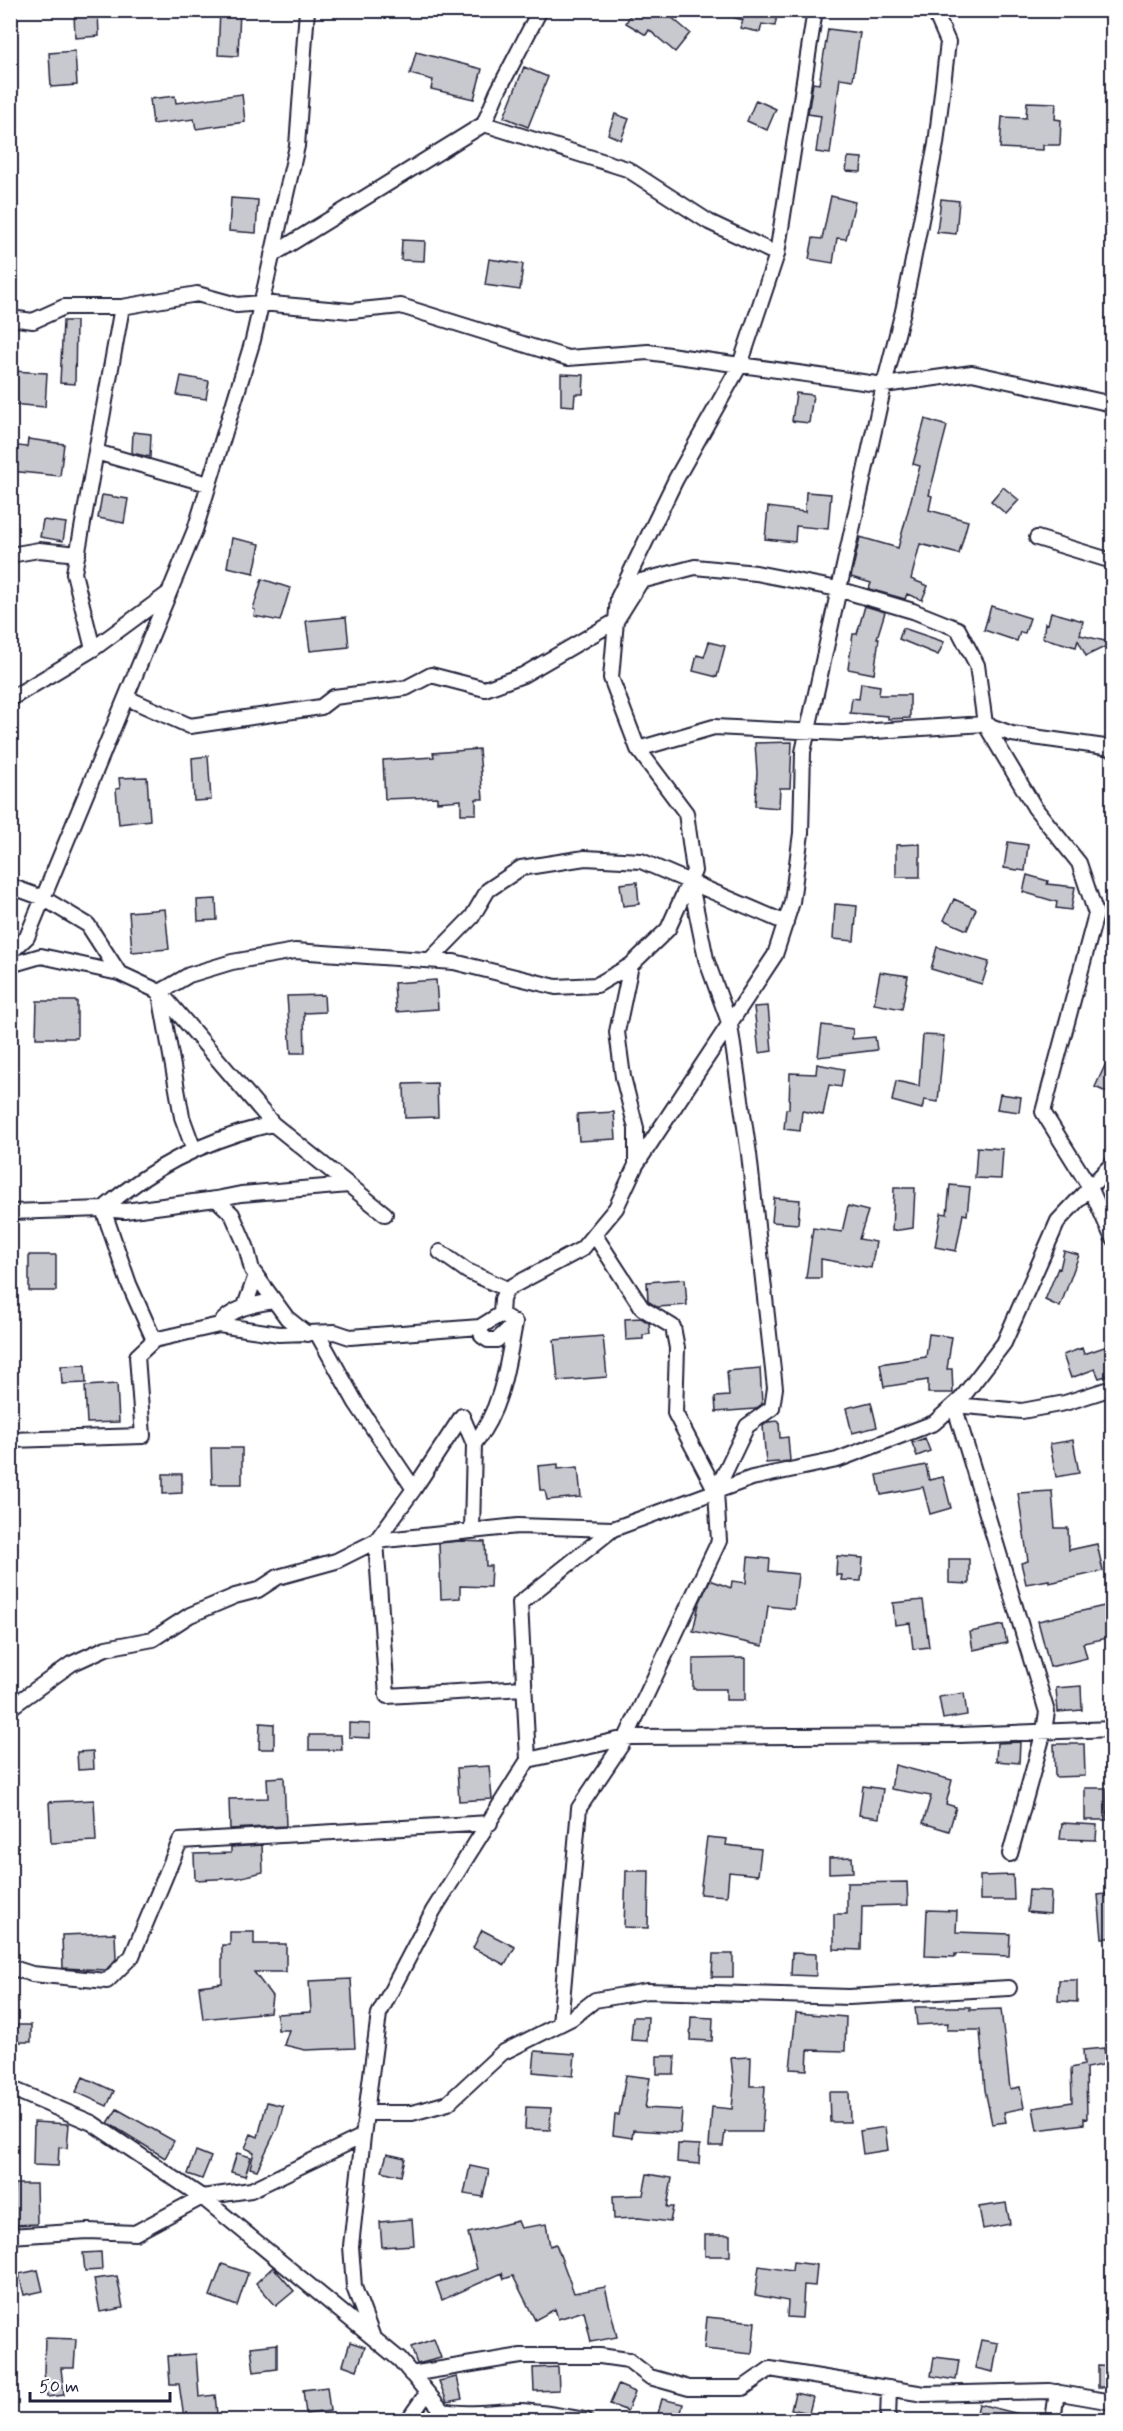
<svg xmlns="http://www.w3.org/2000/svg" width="1123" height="2431" font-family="Mynerve,sans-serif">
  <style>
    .building { fill: #c8c8cf; stroke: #22223b; stroke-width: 1.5 }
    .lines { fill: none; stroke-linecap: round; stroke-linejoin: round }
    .minor-casing { stroke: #22223b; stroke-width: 18 }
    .minor { stroke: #fff; stroke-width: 14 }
  </style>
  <rect width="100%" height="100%" fill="#fff"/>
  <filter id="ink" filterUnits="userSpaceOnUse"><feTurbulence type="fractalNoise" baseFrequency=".0167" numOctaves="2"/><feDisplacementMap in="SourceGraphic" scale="12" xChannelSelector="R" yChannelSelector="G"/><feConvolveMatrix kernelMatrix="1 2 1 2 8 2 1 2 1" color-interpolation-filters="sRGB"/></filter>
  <g filter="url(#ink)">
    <path class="building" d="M220,10H240L238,56L218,55Z
      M633,10H663L690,33L675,52L649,30L646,35L626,23Z
      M733,10H778L775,26L762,24L760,32L740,28L743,20L732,17Z
      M98,11L99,36L75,38L74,13Z
      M828,29L860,33L853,80L840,78L830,154L816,152L821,116L808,114L813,83L819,84Z
      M75,51L77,85L51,87L49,53Z
      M416,52L482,69L474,99L431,89L433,80L410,74Z
      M524,67L548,77L528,127L504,117Z
      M242,94L245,122L196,129L194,119L153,124L150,99L175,96L176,103Z
      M756,100L776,109L767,130L747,121Z
      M1027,102L1056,103L1055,119L1061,120L1060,145H1043V150L1000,148L1002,117L1026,118Z
      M615,114L629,119L621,140L608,134Z
      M848,157L862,158L861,172L846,171Z
      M831,196L855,202L846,239L837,238L833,263L809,259L813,238L822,239Z
      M231,198L258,200L256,233L229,231Z
      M941,199L959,201L956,234L937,232Z
      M402,240L425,241L424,261L401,260Z
      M489,259L523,264L520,290L485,285Z
      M63,321H76L75,384L60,383Z
      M12,371L47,373L45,407L10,404Z
      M561,374L584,375L583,394H575L574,406L561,405Z
      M181,376L209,381L206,399L177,395Z
      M796,393L813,395L809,423L792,421Z
      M925,419L947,426L929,495L932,496L929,510L968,521L959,554L920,544L911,579L928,586L922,600L907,594L905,599L869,589L871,583L851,577L860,537L898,548L920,466L913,464Z
      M133,432L151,434L150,457L132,453Z
      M28,439L64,444L60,476L10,471V445L27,447Z
      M1003,487L1019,500L1006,514L991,501Z
      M806,492L831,494L828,529L796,526L795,542L765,539L768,507L805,512Z
      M102,495L128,499L124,523L98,518Z
      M43,520L66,523L63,541L40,537Z
      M232,538L260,544L254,573L227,567Z
      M262,579L290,588L280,621L254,616L255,610L253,609Z
      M865,606L885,612L877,638H879L874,674L848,669L853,634H857Z
      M991,606L1030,618L1025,633L1020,632L1017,641L984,630Z
      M1051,612L1083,621L1080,635L1113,643L1086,656L1078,640L1076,647L1043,638L1045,623L1048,624Z
      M346,617L349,647L310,651L306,621Z
      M903,628L944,642L938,655L899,639Z
      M709,642L725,646L717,677L693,671L697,655L704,657Z
      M861,683L880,686L879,695H910V718L888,719V716L850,713L852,698L859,699Z
      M792,742L790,788H780L779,808L755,806L757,773L755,743Z
      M479,749L483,799H476V814H461V800L437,802V797L385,799L383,760L434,757L433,753Z
      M208,756L211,800L194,801L192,758Z
      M147,777L150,820L119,824L116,789L120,788L119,778Z
      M1008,842L1028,845L1025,871L1004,868Z
      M920,844V877H896V845Z
      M1027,875L1048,881L1047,884L1075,887L1071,910L1056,908L1057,902L1023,892Z
      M637,882L639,904L623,906L620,884Z
      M216,899L217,920L198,921L197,900Z
      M954,899L976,909L967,930L944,920Z
      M835,904L857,906L854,941L833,939Z
      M165,909L169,949L132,952L129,912Z
      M937,947L989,962L982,984L931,969Z
      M880,972L908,976L902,1009L874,1004Z
      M436,980L438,1009L396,1012L394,983Z
      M324,995L325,1012L304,1013L305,1053H291L287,996Z
      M37,1001H77V1038H36Z
      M768,1006L772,1051L759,1053L754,1007Z
      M822,1025L853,1029L852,1039L875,1037L877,1050L818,1057Z
      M923,1035L944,1036L938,1102L924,1100L922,1109L892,1101L896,1081L919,1086Z
      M1113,1048V1095L1095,1087Z
      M817,1064L844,1069L841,1087L829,1085L823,1115L802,1111L800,1131L784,1129L786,1109H789L790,1073L816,1074Z
      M437,1083L438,1117L405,1118L404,1084Z
      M1000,1094L1021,1097L1019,1112L997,1109Z
      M614,1112L616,1139L579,1141L577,1114Z
      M977,1147L1003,1149L1001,1179L975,1178Z
      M950,1185L970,1187L967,1215L963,1214L956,1251L935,1247L941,1213L947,1214Z
      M894,1188H915L913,1228L892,1231Z
      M774,1198L800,1200L798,1224L772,1222Z
      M848,1206L868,1211L859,1239L876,1242L871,1268L821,1259V1278H806L813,1228L842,1232Z
      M1064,1251L1079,1255L1060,1307L1045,1300L1058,1268L1060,1269Z
      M29,1255H56V1291H29Z
      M685,1279L687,1305L657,1307L648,1301L647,1282Z
      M641,1318L649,1323L650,1334L643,1335V1339L626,1340L625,1319Z
      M929,1334L952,1337L947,1369H952L953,1393H928V1380L884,1387L880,1364L926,1357Z
      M603,1336L607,1377L558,1381L554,1340Z
      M1113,1344V1374L1099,1378L1095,1369L1071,1378L1063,1355L1082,1348L1084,1354Z
      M85,1365L86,1383L62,1384L61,1366Z
      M760,1368L762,1404L755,1409L716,1412L715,1397L729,1396L727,1371Z
      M117,1384L119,1422L87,1423L85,1386Z
      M871,1402L877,1427L852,1433L846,1408Z
      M779,1421L780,1438L788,1437L790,1461L766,1463L763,1426L768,1422Z
      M925,1438L930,1451L917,1456L912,1443Z
      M1073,1440L1079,1473L1056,1477L1050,1444Z
      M211,1448H242V1484H212Z
      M558,1464V1469L578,1467L581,1497L547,1500L545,1490H540L538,1466Z
      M926,1465L929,1480L943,1477L951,1508L930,1514L923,1487L881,1495L877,1475Z
      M163,1474H182V1493L163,1494Z
      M1052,1491L1055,1528H1068L1069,1550L1097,1544L1103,1571L1049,1583V1580L1026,1584L1021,1563L1028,1561L1018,1493Z
      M460,1541L485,1542L486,1566H491L490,1587L460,1586V1598L441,1599L439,1543Z
      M837,1556L863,1558L861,1581L841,1580L842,1575H836Z
      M748,1557L770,1559L769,1571L798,1574L794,1609L768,1606L763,1646L693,1631L699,1604L710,1580L731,1588L732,1581L746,1583Z
      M949,1559H969V1584L949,1583Z
      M923,1600L929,1647L913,1649L910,1623L895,1625L893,1603Z
      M1113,1604V1637L1083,1643L1087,1658L1050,1667L1038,1621Z
      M1003,1625L1007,1643L973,1650L970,1632Z
      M745,1658V1700H726V1689H693V1659Z
      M1081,1686L1082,1710L1058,1712L1056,1688Z
      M964,1693L967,1715L943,1719L939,1697Z
      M260,1723L274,1724V1749H259Z
      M349,1723L370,1724V1738L349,1737Z
      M309,1735H341L342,1750H309Z
      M1020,1742L1019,1763L996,1761L997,1743Z
      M1054,1744H1084L1085,1776L1055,1777Z
      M93,1751L94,1769L78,1770L77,1752Z
      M895,1765L952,1780L946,1804L956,1807L949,1831L923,1823L931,1796L891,1789Z
      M489,1766L492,1799L459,1801L457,1768Z
      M284,1777L286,1826L230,1829L229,1799L268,1798L267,1778Z
      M863,1786L883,1789L879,1818L859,1815Z
      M1085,1788H1106L1107,1820H1085Z
      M94,1800L96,1841L51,1843L49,1802Z
      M1062,1823L1097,1825L1096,1840L1060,1839Z
      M707,1837L727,1839L726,1845L761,1849L758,1875L729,1872L727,1896L700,1894Z
      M262,1845L263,1872L238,1878L195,1880L194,1854L231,1853V1847Z
      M852,1857L853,1872L829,1873V1858Z
      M626,1871H649L648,1928L624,1927Z
      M1013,1875L1014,1900H980V1876Z
      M907,1882L908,1905L862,1906L861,1950L834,1949V1914H847V1883Z
      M1029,1890L1051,1891L1050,1914L1027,1912Z
      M1113,1893V1938H1102L1098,1895Z
      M927,1910L957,1911L956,1932L1010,1934L1009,1956L955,1954V1957L925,1956Z
      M482,1930L515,1947L505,1965L473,1948Z
      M230,1932H254V1944H286V1972H254L272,1996L270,2012L203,2019L199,1986L222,1983V1945H230Z
      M115,1933L116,1959L106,1970L63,1968L62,1935Z
      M792,1953L816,1954V1976L791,1975Z
      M713,1954H733V1977H712Z
      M351,1979L355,2048L305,2050L284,2045L289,2030H278L277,2014L311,2012L309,1981Z
      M1059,1980H1077V2002L1058,2001Z
      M915,2007H970V2010L1001,2009L1010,2089L1020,2087L1024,2108L1004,2112L1006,2122L992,2124L985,2090L980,2030H947L948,2023L917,2025Z
      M796,2013L846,2017L845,2051L808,2050L807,2070L790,2069Z
      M633,2017H648L647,2041L631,2040Z
      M691,2017L713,2018L712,2041L690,2040Z
      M10,2025H31V2042H10Z
      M1104,2048L1107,2064L1086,2068L1087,2119L1084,2118V2124L1037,2130L1033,2108L1072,2102L1071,2068L1084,2065L1083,2050Z
      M535,2051L575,2054L573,2076L533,2072Z
      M657,2056H675L674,2074H657Z
      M751,2057L750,2086H765L762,2132H725L723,2146H709L712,2107L732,2109L734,2085L731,2058Z
      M626,2075L650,2078L645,2108L682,2110L680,2133L633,2130L632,2138L613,2135L615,2115H619Z
      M83,2077L114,2091L107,2106L76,2092Z
      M829,2092H849L850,2122H830Z
      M267,2102L283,2106L278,2126L257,2170L250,2168L254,2152L245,2148L251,2134L258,2137Z
      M526,2107L551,2108L550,2130L525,2129Z
      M117,2109L174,2141L165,2158L108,2123Z
      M34,2122L69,2124L67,2148L59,2147L58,2166L33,2165Z
      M885,2127L888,2150L863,2154L860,2131Z
      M678,2144L700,2145L699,2164L677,2162Z
      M196,2151L211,2157L202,2179L188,2174Z
      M237,2153L251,2157L245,2176L231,2172Z
      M387,2154L405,2158L401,2176L382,2171Z
      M470,2166L489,2170L483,2197L464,2194Z
      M647,2174L672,2178L667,2207H673L670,2222L639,2218L614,2219L613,2196L643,2195Z
      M14,2184H36L37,2224L14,2225Z
      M1006,2203L1010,2224L983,2229L979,2207Z
      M412,2219L414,2245L382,2247L380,2222Z
      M518,2221L521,2228L546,2224L550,2246L556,2244L574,2293L605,2287L617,2337L591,2342L584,2311L558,2319L555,2309L535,2320L513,2276L504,2279L502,2273L442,2300L436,2283L477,2269L468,2233Z
      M705,2235H730V2256H705Z
      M101,2252L102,2270L85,2271L83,2253Z
      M793,2262L817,2265L815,2286L804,2285L802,2318L787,2317L788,2301L755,2295L759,2266L792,2271Z
      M222,2264L248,2273L237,2306L210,2296Z
      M273,2267L294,2291L276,2306L256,2283Z
      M38,2270L43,2291L24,2295L19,2274Z
      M117,2276L123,2308L100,2312L94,2279Z
      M707,2317L755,2322L752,2354L704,2349Z
      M45,2338L76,2339L74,2368H61L64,2395L47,2397L44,2372Z
      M434,2339L441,2358L417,2364L411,2347Z
      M981,2340L998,2343L993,2372L975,2368Z
      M350,2342L365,2347L357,2370L343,2365Z
      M277,2344V2369L254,2372L251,2347Z
      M196,2354L199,2397L215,2395L217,2414L184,2418L179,2384H170L168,2356Z
      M934,2357L959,2360L956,2380L931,2376Z
      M1098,2366L1113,2367V2387H1098Z
      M558,2367L559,2390L534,2391L533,2368Z
      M457,2377L462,2399L447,2402L439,2381Z
      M618,2385L635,2392L627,2411L610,2404Z
      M327,2387L330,2411L306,2414L303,2390Z
      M795,2393L813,2397L809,2413L791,2409Z
      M662,2399L683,2404L679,2421H656Z
      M979,2404L1023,2415L1022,2421H975Z"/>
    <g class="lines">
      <g class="minor-casing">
        <path id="minor" d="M540,10L497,93L484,124L627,169L709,222L777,254
          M272,255L484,124
          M10,318L33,321L64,307H122
          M96,452L208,484
          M1037,538L1112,561
          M10,555L39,550L78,554
          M93,649L74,573L122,307L197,294L237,305L261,303L351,311L401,306L568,358L648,352L884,385L972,373L1112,404
          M127,698L190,726L321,707L334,697L406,688L431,675L485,689L523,675L616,621L641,581L695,567L756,573L838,589L913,611L958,629L977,665L985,724L1035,808L1079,863L1096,914L1043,1112L1091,1189L1112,1237
          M10,699L93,649L169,593
          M638,749L714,727L843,733L985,724L1012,734L1112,748
          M690,880L706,959L730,1025L749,1154L775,1388L772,1408L747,1426L716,1491
          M10,886L43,898L88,925L119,973
          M10,953L27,937L195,530L253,340L297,146L307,10
          M430,960L472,917L488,890L521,868L585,858L641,861L786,923
          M10,965L41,956L119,973L160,992L273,1124
          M160,992L189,975L232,962L295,951L454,962L556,987L597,985L631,965L668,929L694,871L686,813L638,749L611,678L618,598L676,479L740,365L777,254L815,10
          M160,994L182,1117L194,1150
          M636,1165L775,955L792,902L801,833L803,752L884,385L903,311L936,144L948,42L934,10
          M216,1199L241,1194L349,1185
          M10,1212L103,1209L129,1284L154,1340
          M440,1252L467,1271L507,1289
          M245,1306L256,1275
          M501,1314L502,1299L507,1289L582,1249L616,1208L636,1165V1128L623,1077L617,1032L631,965
          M219,1325C233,1307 252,1305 274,1301
          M317,1333L356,1403L414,1489
          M307,1334L287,1318L252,1270L246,1246L232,1214L216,1199L125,1211L103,1209C151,1167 210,1138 273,1124L385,1214
          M10,1440L143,1436L137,1356L154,1340L219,1325L279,1334L335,1332L350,1337L480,1327
          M474,1444C502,1409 507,1366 515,1323L501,1314L480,1327L482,1336L488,1340H497L515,1323
          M472,1531L474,1444L462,1416L414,1489L376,1541L387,1696L524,1688
          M10,1708L71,1664L106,1648L153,1639L190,1615L235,1596L258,1590L278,1577L336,1561L376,1541L518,1526L613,1529
          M528,1760L631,1737L960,1735L1112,1729
          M1010,1854L1044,1731L1047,1712L954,1405L1022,1411L1065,1403L1112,1388
          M10,1967L32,1974L107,1981L132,1956L180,1841L490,1823
          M560,2024L579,1808L626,1738L719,1541L716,1491L675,1413L677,1348L673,1327L642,1308L594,1234
          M10,2088L92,2123L202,2197L400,2360L450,2420
          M366,2113H412L448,2103L502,2053L572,2018L595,2000L647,1991L849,1997L1009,1988
          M363,2136L351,2246L354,2287L372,2335
          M10,2236L88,2231L135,2233L202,2197L251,2190L363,2136L379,2014L433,1911L528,1760L520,1603L613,1529L752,1478L837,1460L934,1423L961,1399L1004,1343L1058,1221L1112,1164
          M411,2374L521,2356H600L628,2360L650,2377L689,2388H743L770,2369L924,2394L1049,2391L1112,2402
          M442,2411C469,2416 493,2411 520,2411C542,2412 563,2416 585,2420
          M408,2420L427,2393
          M888,2420L889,2388
          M1053,2420L1057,2392"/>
      </g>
      <use href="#minor" class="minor"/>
    </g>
  </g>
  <rect width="1123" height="2431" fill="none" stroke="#fff" stroke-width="36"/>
  <rect x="18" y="18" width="1087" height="2395" fill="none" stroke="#22223b" stroke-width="2" filter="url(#ink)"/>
  <path d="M30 2392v9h140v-9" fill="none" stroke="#22223b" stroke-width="3"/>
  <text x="39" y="2392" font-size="18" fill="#22223b" stroke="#ffffff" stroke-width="4.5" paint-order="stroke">50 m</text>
</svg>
